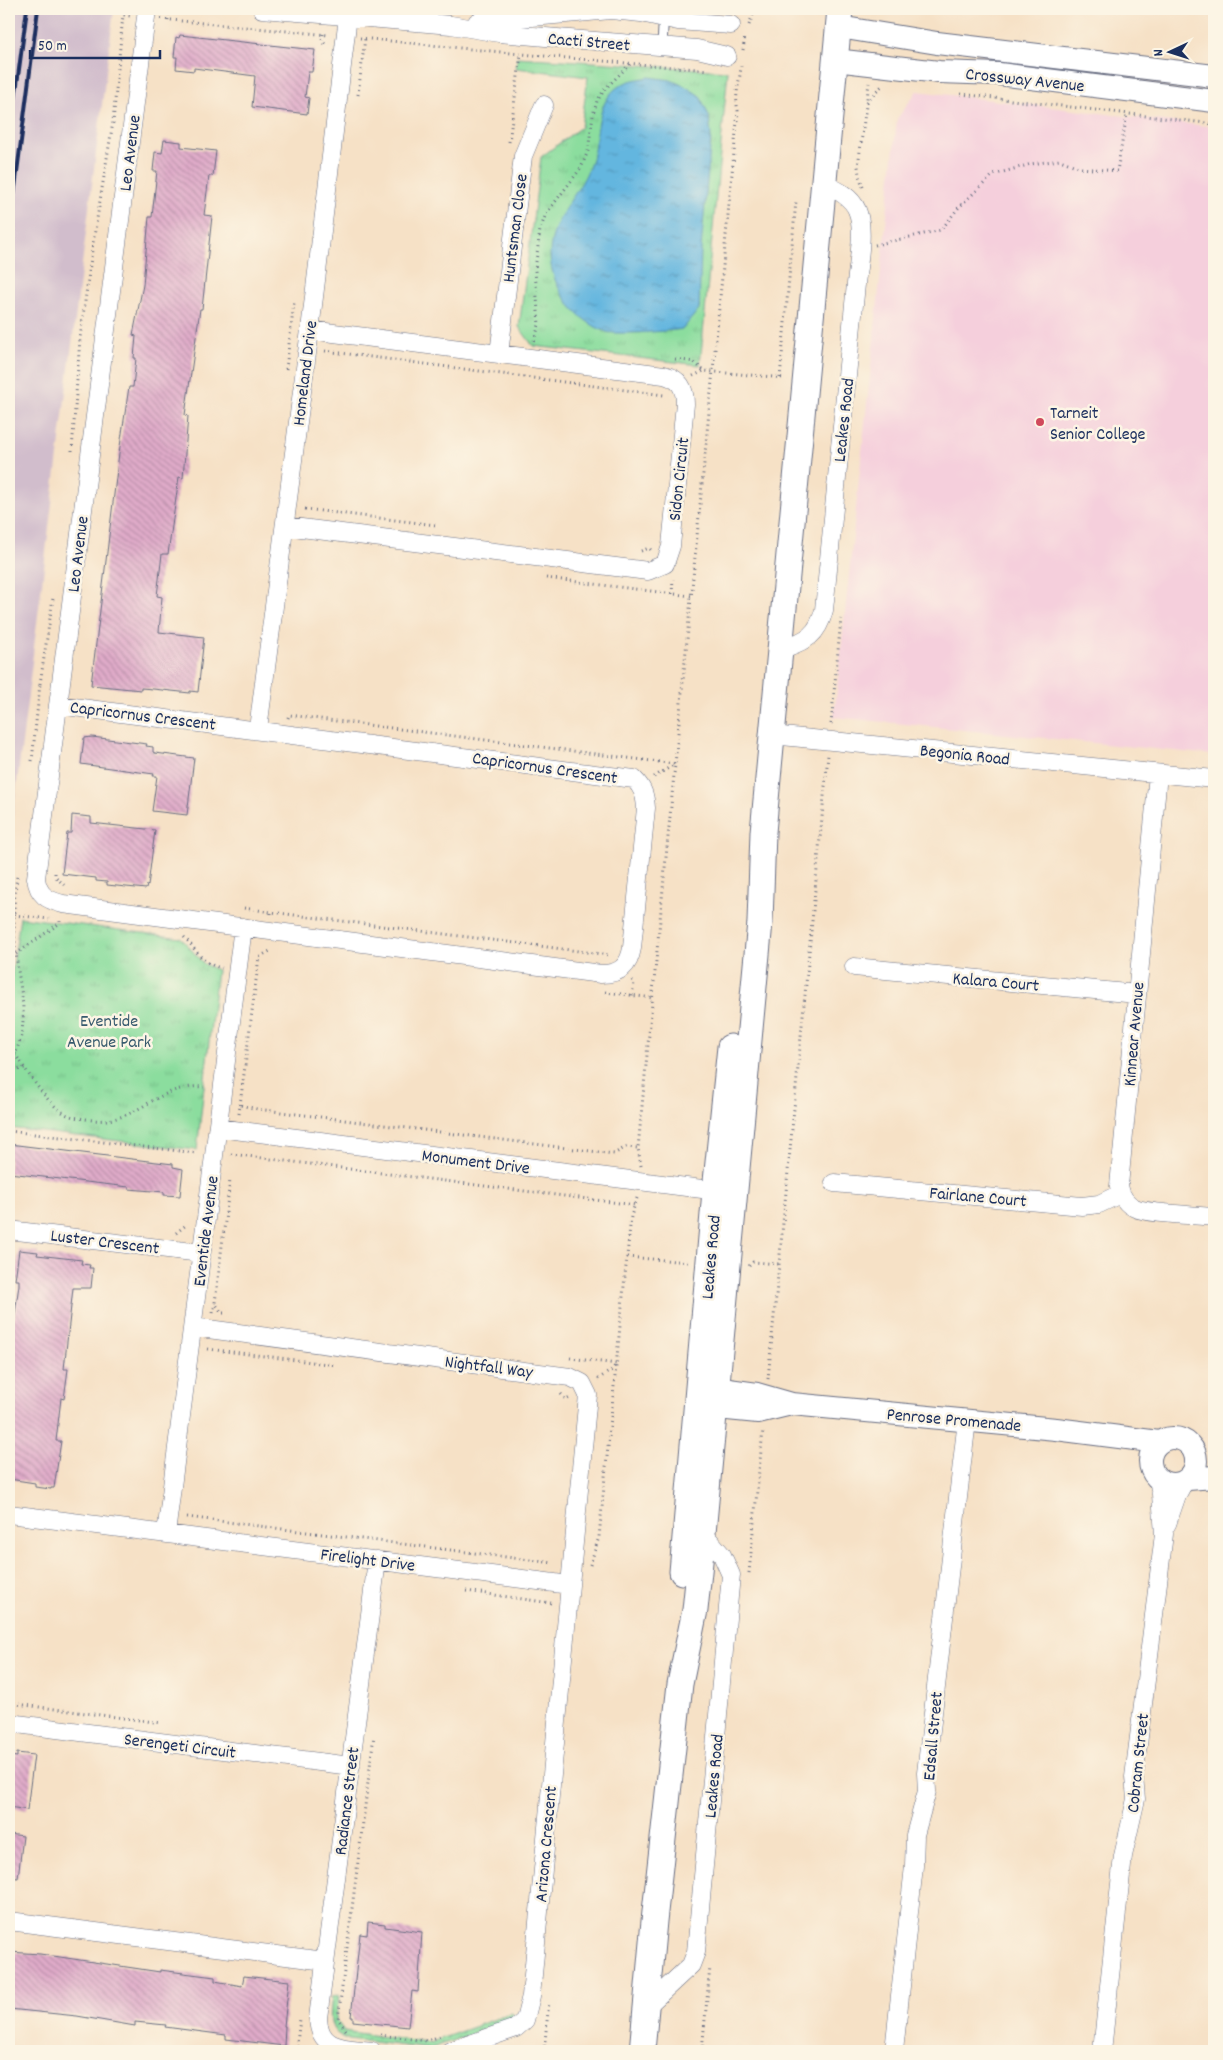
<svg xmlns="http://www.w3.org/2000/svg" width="1223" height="2060" font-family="Dekko,sans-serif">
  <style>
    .built { fill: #f5cfdc }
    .industrial { fill: #d1bdcc }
    .grass { fill: url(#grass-dots); stroke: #53867e }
    .park { fill: url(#park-tufts); stroke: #53867e }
    .water { fill: url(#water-ripples); stroke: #3f729e }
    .building { fill: url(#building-back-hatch) }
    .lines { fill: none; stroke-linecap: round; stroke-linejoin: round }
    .service-casing { stroke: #686d82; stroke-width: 11 }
    .minor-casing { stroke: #686d82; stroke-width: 19 }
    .tertiary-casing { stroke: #686d82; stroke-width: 24 }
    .secondary-casing { stroke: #686d82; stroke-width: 27 }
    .path { stroke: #686d82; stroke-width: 3; stroke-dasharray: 1 4; stroke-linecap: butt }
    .service { stroke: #fff; stroke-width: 9 }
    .minor { stroke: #fff; stroke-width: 18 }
    .tertiary { stroke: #fff; stroke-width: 22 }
    .secondary { stroke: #fff; stroke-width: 25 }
    .rail { stroke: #1b2f5e; stroke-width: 4 }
    .poi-dot { fill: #d1495b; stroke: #fcf5e5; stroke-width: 2 }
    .labels { text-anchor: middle; stroke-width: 5; stroke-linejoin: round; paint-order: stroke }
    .street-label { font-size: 18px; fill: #1b2f5e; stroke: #fcf5e5 }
    .poi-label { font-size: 18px; fill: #1b2f5e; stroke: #fcf5e5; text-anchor: start }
    .park-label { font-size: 18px; fill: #375a6e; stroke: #fcf5e5 }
  </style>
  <defs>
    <pattern id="grass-dots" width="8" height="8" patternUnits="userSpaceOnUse" patternTransform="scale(1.25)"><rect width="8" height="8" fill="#8bdd9e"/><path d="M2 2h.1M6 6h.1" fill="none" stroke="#77be8a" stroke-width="1.8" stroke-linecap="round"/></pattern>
    <pattern id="park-tufts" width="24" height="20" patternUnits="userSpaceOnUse" patternTransform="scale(1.25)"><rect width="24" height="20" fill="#8bdd9e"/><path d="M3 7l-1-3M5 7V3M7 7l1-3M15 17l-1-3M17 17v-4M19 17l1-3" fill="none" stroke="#77be8a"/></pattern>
    <pattern id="water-ripples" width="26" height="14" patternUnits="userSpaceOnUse" patternTransform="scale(1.25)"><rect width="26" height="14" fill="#63b6df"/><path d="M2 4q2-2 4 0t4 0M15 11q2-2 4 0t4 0" fill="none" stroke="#5194b8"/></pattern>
    <pattern id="building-back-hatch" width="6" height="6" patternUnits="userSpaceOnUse" patternTransform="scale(1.25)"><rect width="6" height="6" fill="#e0abc9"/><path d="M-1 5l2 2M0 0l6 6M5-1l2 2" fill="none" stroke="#b58ca6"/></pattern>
  </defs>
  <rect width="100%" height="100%" fill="#fcf5e5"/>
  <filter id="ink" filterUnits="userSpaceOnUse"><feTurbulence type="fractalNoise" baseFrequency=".02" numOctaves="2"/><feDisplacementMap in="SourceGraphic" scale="10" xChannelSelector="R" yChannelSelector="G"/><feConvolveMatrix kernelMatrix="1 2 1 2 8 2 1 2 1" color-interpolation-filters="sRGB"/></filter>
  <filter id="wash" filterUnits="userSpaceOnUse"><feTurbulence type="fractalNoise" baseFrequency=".0096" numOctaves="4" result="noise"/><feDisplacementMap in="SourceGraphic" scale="20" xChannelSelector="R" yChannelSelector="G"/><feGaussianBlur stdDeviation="1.12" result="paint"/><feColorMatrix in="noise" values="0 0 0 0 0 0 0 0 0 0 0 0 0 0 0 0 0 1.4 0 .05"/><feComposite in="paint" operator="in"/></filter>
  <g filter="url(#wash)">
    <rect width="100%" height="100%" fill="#f6e1c6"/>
    <path class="built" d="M917,91L1214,127V755L834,717L897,119Z"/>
    <path class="industrial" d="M9,9H114L9,846Z"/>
    <path class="grass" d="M339,1995L336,2020L344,2031L420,2042L429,2043L512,2013L514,2016L503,2023L429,2049L349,2039C326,2034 330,2014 332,1996Z"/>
    <path class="park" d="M517,57L728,71L700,365L533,346L519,327L541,157L581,127L588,77L516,68Z
      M20,917L181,938L204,964L217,970L197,1150L9,1128V995Z"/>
    <path class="water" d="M649,77L671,80L688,88L700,96L709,116L711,137L701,248L699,309L683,329C672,331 616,335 607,332C572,320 542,276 552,239C558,212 579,193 589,168C601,139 592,96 627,82C634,79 642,79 649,77Z"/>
    <g id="blocks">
      <path class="building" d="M180,35L315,50L312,72H308L305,97L309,98L307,114L252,107L255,76L194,68V71L176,69L177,57H174L176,37L179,38Z
        M164,140L181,142V147L216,151L213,176H209L204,215L212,216L202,309H200L185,415L188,416L183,478L179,477L168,554H162L157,596L162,597L159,632L204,637L198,692L190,691V693L153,689L141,688V690L91,685L119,453L129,387H133L136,358H134L136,336L133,335L143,285L149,217H152L157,171H153L155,152L162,153Z
        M92,737L147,744L146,746L153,747V752L155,753L194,758L187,815L152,811L157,776H153L154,774L81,764L84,738Z
        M72,815L91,817V823L155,830L148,886L147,885L146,889L107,885V882L96,881V878L62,874L67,833H71Z
        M9,1144L173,1164V1167L183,1169L180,1196L164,1195V1192L129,1189V1187L9,1173Z
        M19,1250L38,1252L37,1255L82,1260L81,1264L90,1265L89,1268H93L91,1288H73L64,1369H68L64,1399L61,1398L56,1441H61L54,1488H51V1489L35,1487V1483L9,1479V1334H12L19,1285V1280H15Z
        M17,1753L34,1755L27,1810L9,1807V1756L17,1757Z
        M9,1834L23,1836L18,1878L9,1877Z
        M368,1922L385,1924V1927L422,1932L418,1992L412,1991L408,2027L353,2021V2017H351L360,1934L367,1935Z
        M9,1952L40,1954L160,1972V1970L215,1977V1981L242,1986L244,1976L289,1981L284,2026H285L284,2046L226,2039V2035L165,2027L166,2025L135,2022V2026L77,2016L9,2009Z"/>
    </g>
  </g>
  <g filter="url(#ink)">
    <use href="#blocks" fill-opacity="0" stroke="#686d82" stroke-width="1"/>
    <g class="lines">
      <g class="service-casing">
        <path id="service" d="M662,47L664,9"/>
      </g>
      <g class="minor-casing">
        <path id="minor" d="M262,9L451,25L499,33L557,38L697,49L727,56
          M477,22L611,10L641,13L678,21L731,25
          M499,354L523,156L544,105
          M285,526L648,571L665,564L671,546L685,404C685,388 680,379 664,375L310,330
          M780,650C804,641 817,638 824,610L856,284C858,264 865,229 857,210C851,196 836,189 823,184
          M58,705L634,779C643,788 645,795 646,808L632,948C629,967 619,974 601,974L63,904C47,900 38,895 36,878L147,9
          M258,729L310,330L348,16
          M772,735L1214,779
          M1158,774L1119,1186C1121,1196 1126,1204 1135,1208C1149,1214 1196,1215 1214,1217
          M854,967L1137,994
          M218,1128L726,1192
          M834,1183L1082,1206L1099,1204L1120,1194
          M9,1230L201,1253
          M193,1327L570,1377L582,1383L588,1395L531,1996L525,2020L516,2028L450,2051
          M9,1514L570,1585
          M1167,1524L1177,1495L1184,1482
          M166,1534L243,927
          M9,1723L351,1766
          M9,1921L325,1961
          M646,2007L691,1965L696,1952L731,1575L722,1555L703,1533
          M372,2051C347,2048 319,2051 318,2018L377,1560
          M894,2051L914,1866L915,1835L927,1791L926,1773L967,1420
          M1102,2051L1123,1856L1136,1799L1134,1777L1164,1534L1161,1494L1158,1479"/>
      </g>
      <g class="tertiary-casing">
        <path id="tertiary" d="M839,27L937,43L1214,76
          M835,60L939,72L999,74L1214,101
          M700,1386L757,1394L792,1404L1056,1429L1159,1442
          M697,1406L758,1412L791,1404
          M1150 1461a23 23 0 1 1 46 0a23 23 0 1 1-46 0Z
          M1188,1479L1214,1477"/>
      </g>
      <g class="secondary-casing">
        <path id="secondary" d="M682,1572L715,1191L730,1047
          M642,2051L654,1921L680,1684L695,1610L703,1533L760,922L763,832L840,9"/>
      </g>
      <path class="path" d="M161,19L329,35
        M168,20L169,9
        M749,25L755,9
        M323,34L322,41L327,46
        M360,38L521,54L708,70
        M743,50L745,36
        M961,94L1214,124
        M358,95L365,38
        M867,102L875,92L883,85
        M509,142L521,54
        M863,187L859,176L858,166L869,83
        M875,245L941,230L959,207L993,175L1031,164L1060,160L1081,168L1117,171L1127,114
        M534,341L539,325L535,270L540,230L546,214L581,168L588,151L593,115L597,101L605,89L630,64
        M325,351L664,395
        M675,359L694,362L704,371L785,378
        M286,369L294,303
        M693,376L704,371
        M780,378L796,201
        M72,451L80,338L93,243L113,122L123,15L130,16
        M305,509L436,525
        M641,551L649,548L652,551
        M546,578L691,596
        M672,594L673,579
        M40,684L53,598
        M288,718L289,715L675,764
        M831,724L841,619
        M32,761L40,684L41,685
        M654,777L675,764
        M55,873V876L64,885
        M244,908L271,912
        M271,914V912L610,955
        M14,915L49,919
        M184,937C198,951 201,964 222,968
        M16,954L60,923V921
        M632,980L634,983L632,996
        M605,992L653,998
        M15,1054C28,1072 45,1102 64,1113C70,1117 79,1118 86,1119C107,1123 122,1118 140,1108C162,1095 179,1085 204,1087
        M9,1070C14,1057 20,1044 22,1030C26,1007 19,984 17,961C13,933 13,904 17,876
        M9,1072L25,1068
        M240,1105L259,957L272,950
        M239,1114L240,1105L257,1109L614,1154L626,1147L638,1148
        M9,1131L196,1153V1152
        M231,1154L635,1205
        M641,1166L638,1148L738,111C734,94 740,82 741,66
        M176,1233L186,1225
        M627,1257L688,1262
        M749,1266L753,1262L779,1264
        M213,1313L215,1303
        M224,1313H222L215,1303L230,1180
        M208,1349L336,1365
        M570,1358L617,1364
        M598,1379L612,1370L616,1364
        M768,1379L828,755
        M561,1394L566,1400L570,1398
        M187,1517L554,1563
        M590,1565L599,1537L631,1216L637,1198
        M749,1573L763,1430
        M466,1591L551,1603
        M9,1703L162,1723
        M346,2030L338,2019L374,1735
        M380,2035L427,2041L440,2036
        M296,2051L300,2019
        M544,2051L549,2002
        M702,2051L710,1967"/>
      <use href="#service" class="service"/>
      <use href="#minor" class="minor"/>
      <use href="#tertiary" class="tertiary"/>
      <use href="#secondary" class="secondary"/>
      <path class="rail" d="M9,144L27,9
        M9,234L38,9"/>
    </g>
  </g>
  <circle class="poi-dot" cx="1040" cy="422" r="5"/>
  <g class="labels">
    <g class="street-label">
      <text transform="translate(589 41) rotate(5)" y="6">Cacti Street</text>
      <text transform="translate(1025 79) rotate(6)" y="6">Crossway Avenue</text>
      <text transform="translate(129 153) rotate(-83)" y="6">Leo Avenue</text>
      <text transform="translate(514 228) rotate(-83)" y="6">Huntsman Close</text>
      <text transform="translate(304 373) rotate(-83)" y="6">Homeland Drive</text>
      <text transform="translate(843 420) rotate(-84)" y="6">Leakes Road</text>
      <text transform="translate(678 479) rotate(-84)" y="6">Sidon Circuit</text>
      <text transform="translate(77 554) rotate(-83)" y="6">Leo Avenue</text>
      <text transform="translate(143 715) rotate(7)" y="6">Capricornus Crescent</text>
      <text transform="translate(965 754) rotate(6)" y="6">Begonia Road</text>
      <text transform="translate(545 767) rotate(8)" y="6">Capricornus Crescent</text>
      <text transform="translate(996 981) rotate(5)" y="6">Kalara Court</text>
      <text transform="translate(1133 1034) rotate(-85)" y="6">Kinnear Avenue</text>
      <text transform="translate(476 1161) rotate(7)" y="6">Monument Drive</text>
      <text transform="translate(978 1196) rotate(5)" y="6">Fairlane Court</text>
      <text transform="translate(205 1231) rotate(-83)" y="6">Eventide Avenue</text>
      <text transform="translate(105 1241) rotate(7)" y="6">Luster Crescent</text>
      <text transform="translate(710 1257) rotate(-85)" y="6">Leakes Road</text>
      <text transform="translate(489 1366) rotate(7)" y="6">Nightfall Way</text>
      <text transform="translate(954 1419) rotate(5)" y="6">Penrose Promenade</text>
      <text transform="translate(368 1559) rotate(7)" y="6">Firelight Drive</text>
      <text transform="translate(932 1736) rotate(-85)" y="6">Edsall Street</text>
      <text transform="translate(180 1745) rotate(7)" y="6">Serengeti Circuit</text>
      <text transform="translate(1137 1763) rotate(-84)" y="6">Cobram Street</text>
      <text transform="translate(713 1776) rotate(-85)" y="6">Leakes Road</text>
      <text transform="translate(346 1801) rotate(-83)" y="6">Radiance Street</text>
      <text transform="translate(545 1844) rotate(-85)" y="6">Arizona Crescent</text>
    </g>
    <g class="poi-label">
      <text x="1050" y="418">Tarneit<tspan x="1050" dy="21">Senior College</tspan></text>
    </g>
    <g class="park-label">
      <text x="109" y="1026">Eventide<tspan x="109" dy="21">Avenue Park</tspan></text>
    </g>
  </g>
  <rect width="1223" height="2060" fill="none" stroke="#fcf5e5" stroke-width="30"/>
  <g transform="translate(1170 52) rotate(266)" stroke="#fcf5e5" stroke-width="4" paint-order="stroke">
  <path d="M0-4L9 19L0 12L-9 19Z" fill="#1b2f5e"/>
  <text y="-8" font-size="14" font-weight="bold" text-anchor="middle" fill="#1b2f5e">N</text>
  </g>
  <path d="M30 50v8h130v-8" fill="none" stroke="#1b2f5e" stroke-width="2.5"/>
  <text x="38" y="50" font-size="15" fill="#1b2f5e" stroke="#fcf5e5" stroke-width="4" paint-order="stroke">50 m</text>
</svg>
